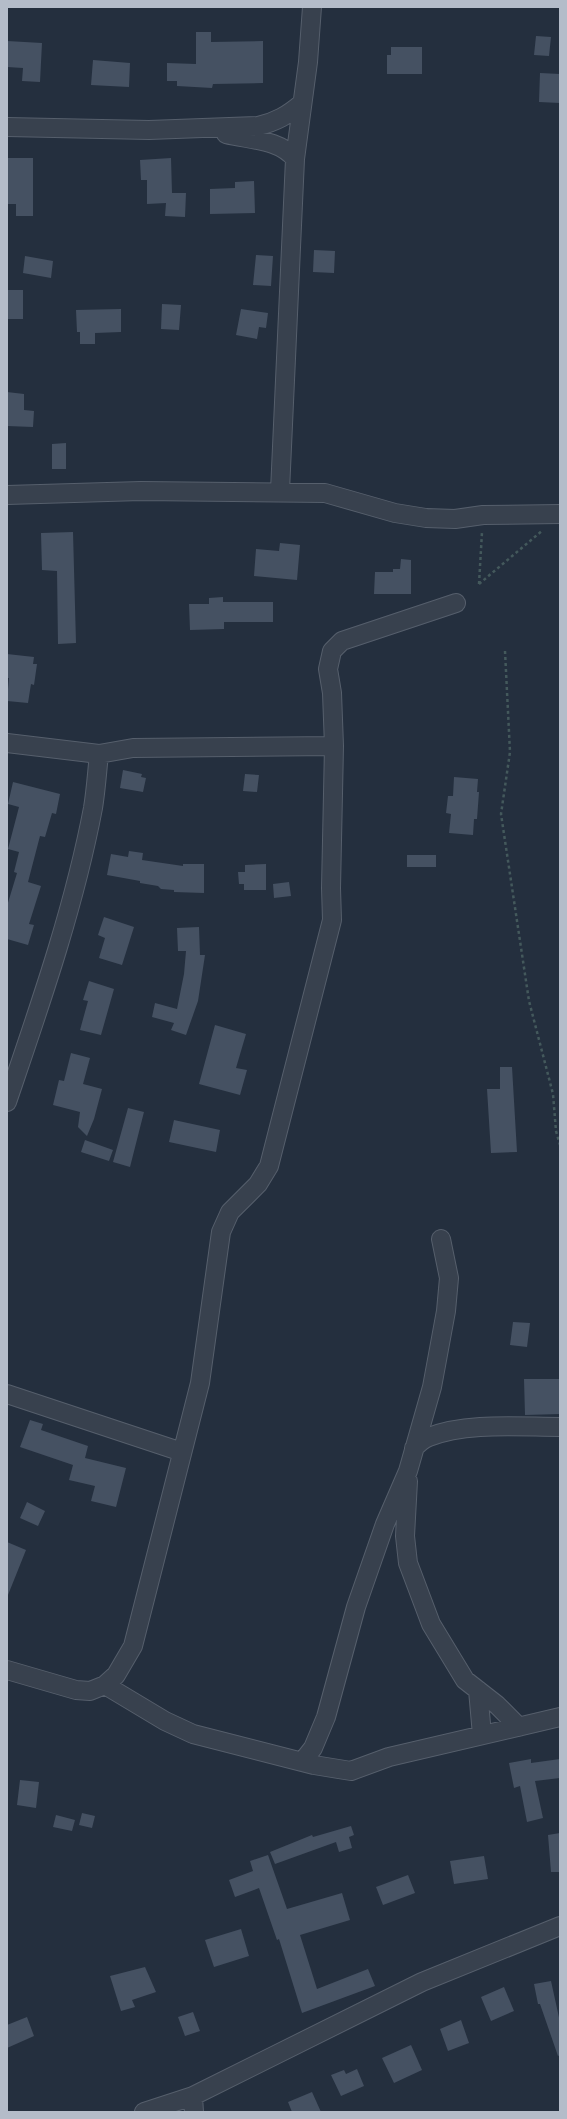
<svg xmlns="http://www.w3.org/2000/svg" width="567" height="2119" font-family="'Fira Sans Condensed',sans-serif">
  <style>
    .building { fill: #455162 }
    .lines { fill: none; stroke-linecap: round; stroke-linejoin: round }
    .minor-casing { stroke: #565f6c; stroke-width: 20 }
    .path { stroke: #44595c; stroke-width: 2.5; stroke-dasharray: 3 3; stroke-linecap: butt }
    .minor { stroke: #38414e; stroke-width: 18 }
  </style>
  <rect width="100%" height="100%" fill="#242f3e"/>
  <path class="building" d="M196,32H211V42L263,41V83L213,84L212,88L177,86V81H167V63L196,64Z
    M536,36L551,37L549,56L534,55Z
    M7,41L42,43L40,82L22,81L23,68L7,67Z
    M391,47H422V74H387V55H391Z
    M93,60L130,63L129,87L91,85Z
    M540,73L560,74V103L539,102Z
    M7,158H33V216H16V204H7Z
    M171,158L172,193H186L185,217L165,216L166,203L147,204V180H141L140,160Z
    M254,181L255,213L210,214V189L235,188V182Z
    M314,250L335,251L334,273L313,272Z
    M256,255L273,256L271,286L253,285Z
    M25,256L53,261L51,278L23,273Z
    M7,290H23V319H7Z
    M162,304L181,305L179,330L161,329Z
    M121,309V332L95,333V344H80V332H77L76,310Z
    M241,309L268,313L266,328L259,327L257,339L236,335Z
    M7,392L24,394V410L34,411L33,427L7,426Z
    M66,443V469H52V444Z
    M73,532L76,643L58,644L57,571L42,570L41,533Z
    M280,543L300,545L297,580L254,576L256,549L279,551Z
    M401,559L411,560V594H374L375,572H393V569H400Z
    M223,597V602H273V622H224V629L190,630L189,604H209V598Z
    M7,654L34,657L33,664H37L34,685L31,684L28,703L7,701L9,678H7Z
    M123,770L142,774L141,777L146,778L143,792L120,788Z
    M245,774L259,775L257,792L243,791Z
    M454,777L478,779L477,792H479L477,819H474L473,835L449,833L451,814L446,813L448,796H453Z
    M13,782L60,794L56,814L52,813L45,837L40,836L28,882L41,886L29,924L34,925L28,945L7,939V906L17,873L14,872L19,852L8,849L19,807L8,804Z
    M129,851L143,853L142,860L183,866V864H204V893L174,892V890L161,889L158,886L140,883V881L107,875L111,854L128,857Z
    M407,855H436V867H407Z
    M266,864V890H244V884H239L238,872H245V865Z
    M289,882L291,896L274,898L273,884Z
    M104,917L134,927L122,965L99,958L105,938L98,935Z
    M199,927L200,955H205L198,1001L186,1035L171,1030L174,1023L152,1017L155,1003L177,1009L184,974L186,951H178L177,928Z
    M89,981L114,989L101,1035L80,1030L88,1001L83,1000Z
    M215,1025L246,1034L236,1068L247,1070L240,1095L199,1084Z
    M71,1053L90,1058L83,1084L102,1089L94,1119L87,1136L78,1127L80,1112L53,1105L59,1080L64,1081Z
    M500,1067H512L517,1152L491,1153L487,1089H500Z
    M128,1108L144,1112L130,1167L113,1162Z
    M174,1120L220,1130L216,1152L169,1142Z
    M85,1140L113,1150L109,1161L81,1152Z
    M513,1322L530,1323L527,1347L510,1345Z
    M524,1379H560V1414L525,1415Z
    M30,1420L43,1424L41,1430L88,1446L85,1458L126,1468L116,1507L91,1501L95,1486L69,1480L73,1465L20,1447Z
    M27,1502L45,1511L38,1526L20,1518Z
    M7,1542L26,1550L8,1595H7Z
    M531,1759V1763L560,1759V1778L535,1781L543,1818L527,1822L520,1786L514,1788L509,1763Z
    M20,1780L39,1782L36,1808L17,1805Z
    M82,1813L95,1816L92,1828L79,1825Z
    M56,1815L75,1820L72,1831L53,1827Z
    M351,1826L354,1835L349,1837L352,1848L339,1852L336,1842L275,1864L270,1852L312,1835L313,1837Z
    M560,1833V1872H551L548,1835Z
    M268,1855L287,1909L342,1893L350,1920L300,1935L317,1989L368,1969L375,1986L302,2013L279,1939L277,1940L259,1888L235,1897L229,1880L253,1871L250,1861Z
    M484,1856L488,1879L454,1884L450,1861Z
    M408,1875L415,1893L383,1905L376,1887Z
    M241,1929L249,1956L214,1967L205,1940Z
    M145,1967L156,1992L132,2000L135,2007L121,2011L110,1976Z
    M551,1981L560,2022V2055L558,2056L540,2004H538L534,1984Z
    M504,1987L514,2011L491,2021L481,1997Z
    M193,2012L200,2031L185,2036L178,2017Z
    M27,2017L34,2036L7,2048V2025Z
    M461,2020L469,2043L448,2051L440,2029Z
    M411,2045L422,2070L394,2083L382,2058Z
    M357,2069L364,2086L341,2096L331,2075L344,2070L346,2074Z
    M312,2092L321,2112H292L288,2102Z"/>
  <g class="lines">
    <g class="minor-casing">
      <path id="minor" d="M7,127L149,130L258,126C276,122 288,115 302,103
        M226,134C249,140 280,139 295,159
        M280,491L295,159L308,62L312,7
        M7,495L141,491L325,493L395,513L426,518L455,519L483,515L560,514
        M7,743L99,754L133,748L334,746
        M7,1102C40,1005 74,908 93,808C96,790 97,772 99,754
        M7,1394L182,1452
        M414,1448C418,1444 423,1439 429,1437C466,1422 520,1427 560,1427
        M408,1481L405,1536L408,1563L431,1624L465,1680L497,1705L519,1727
        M7,1670L76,1690L90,1691L105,1685L116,1675L133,1646L200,1383L221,1232L230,1212L258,1184L269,1166L332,920L331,888L334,746L332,693L328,669L332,651L342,641L456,603
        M105,1685L165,1721L193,1734L314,1765L351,1771L389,1757L560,1717
        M478,1690L482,1735
        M302,1762L313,1748L326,1717L356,1607L385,1524L408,1471L432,1387L446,1311L449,1278L441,1239
        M144,2112L193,2096
        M194,2112L193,2096L422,1982L560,1926"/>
    </g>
    <path class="path" d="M479,584L543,530
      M479,584L482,532
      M505,651L510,752L501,814L529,1001L553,1094L556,1131L560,1145"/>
    <use href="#minor" class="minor"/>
  </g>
  <rect width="567" height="2119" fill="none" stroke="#b4bcc9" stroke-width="16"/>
</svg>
